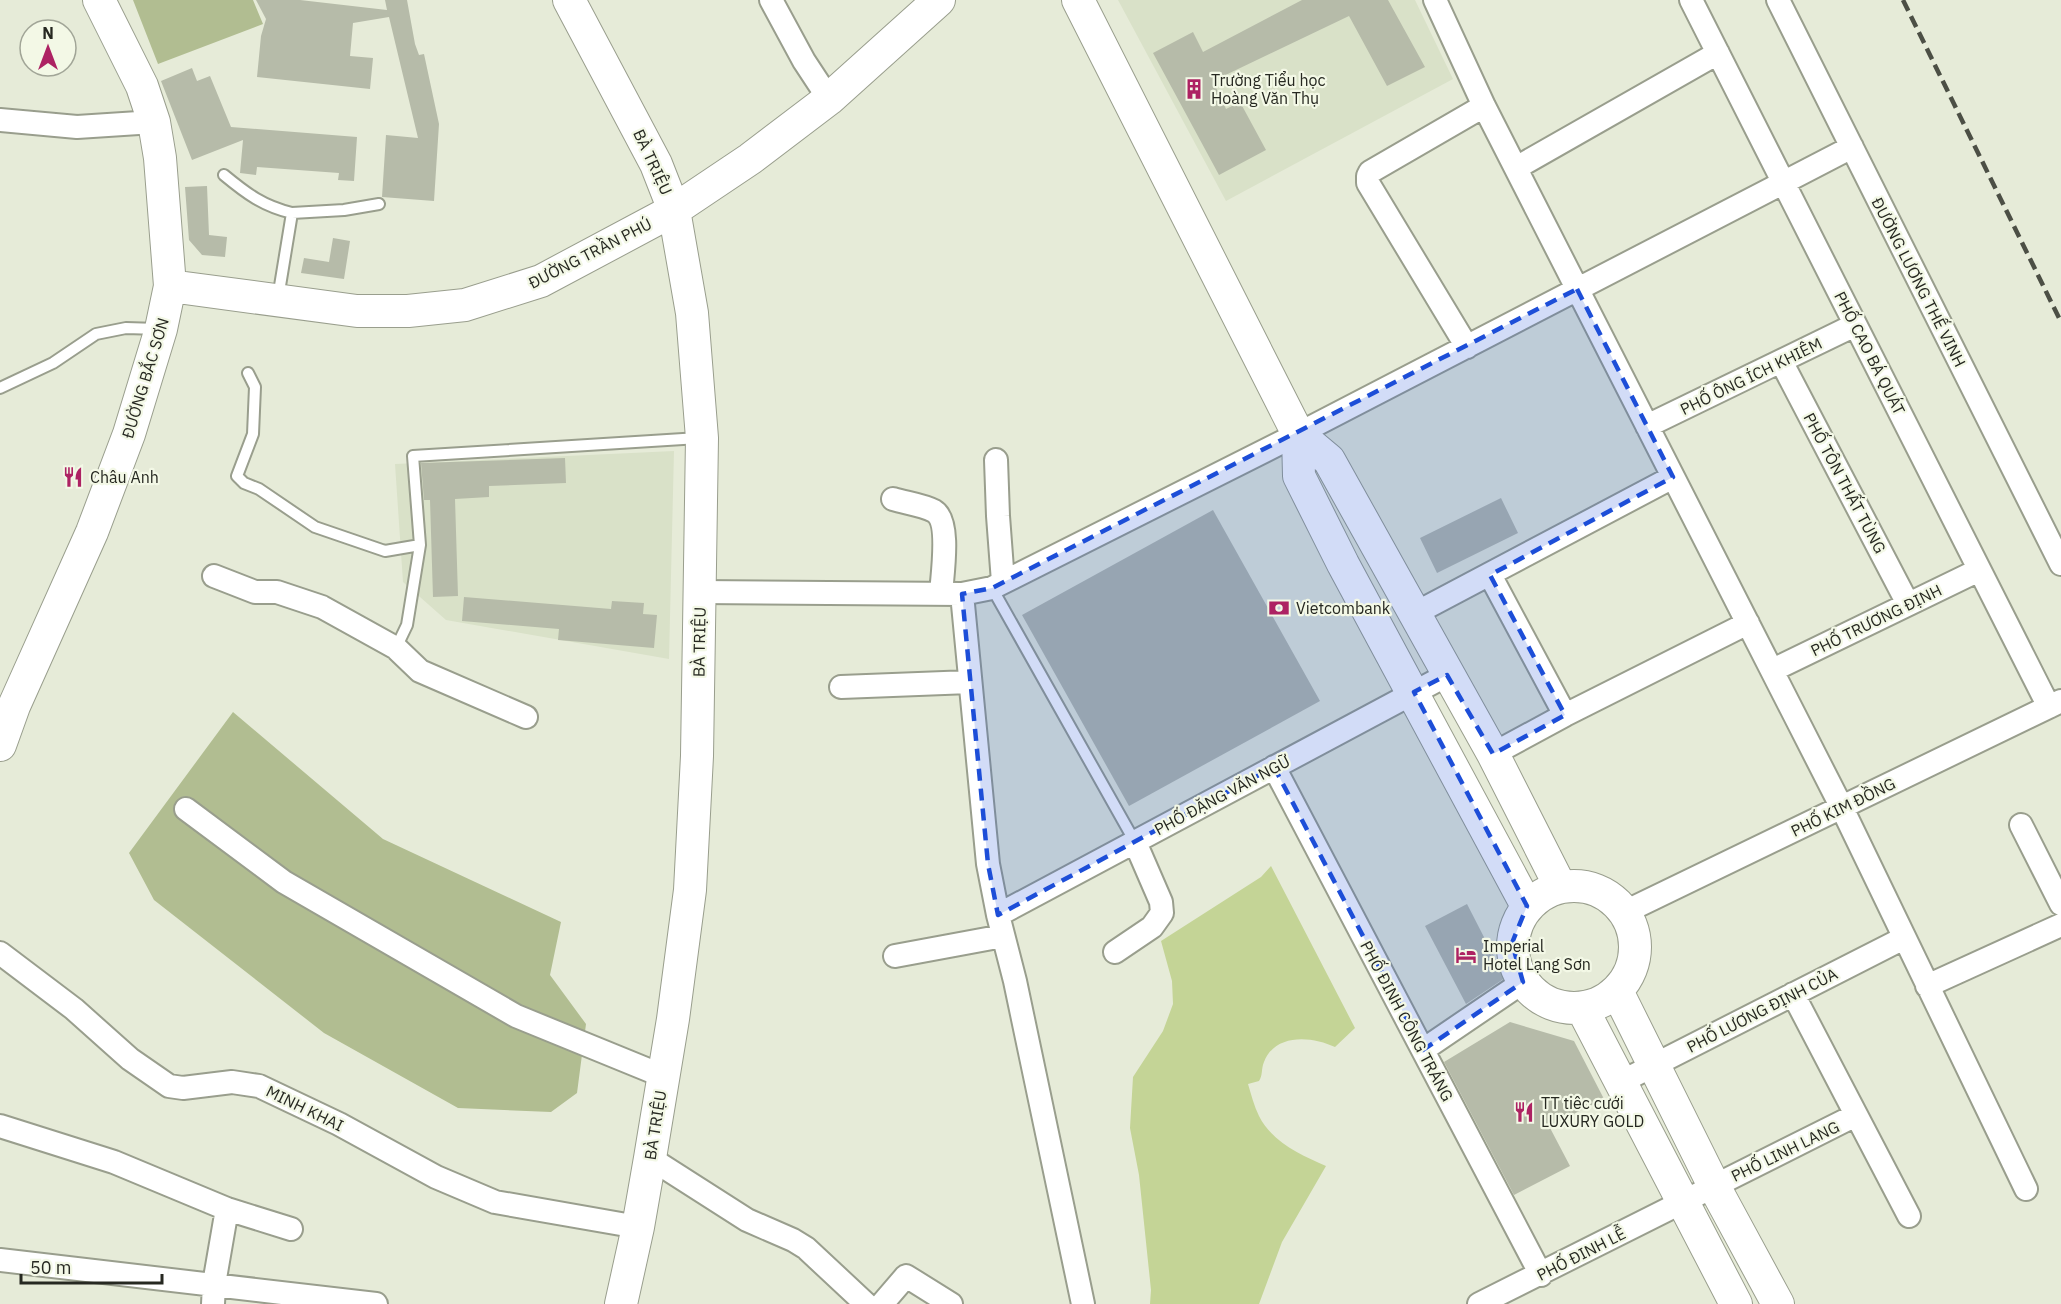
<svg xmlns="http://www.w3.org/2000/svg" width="2061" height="1304" font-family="'IBM Plex Sans',sans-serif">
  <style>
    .built { fill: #d9e1c8 }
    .green { fill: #b1bd91 }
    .water { fill: #c4d496 }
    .building { fill: #b6bba9 }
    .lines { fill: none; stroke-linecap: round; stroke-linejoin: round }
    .lane-casing { stroke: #999e8d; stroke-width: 14 }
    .street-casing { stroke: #999e8d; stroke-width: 26 }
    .secondary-casing { stroke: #999e8d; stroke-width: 34 }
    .lane { stroke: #fff; stroke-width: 10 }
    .street { stroke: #fff; stroke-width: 22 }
    .secondary { stroke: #fff; stroke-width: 32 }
    .rail { stroke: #4c4f45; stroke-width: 4.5; stroke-dasharray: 12 6; stroke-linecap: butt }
    .marked { fill: #1d4ed8; fill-opacity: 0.2; stroke: #1d4ed8; stroke-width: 4.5; stroke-dasharray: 12 8; stroke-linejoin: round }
    .labels { text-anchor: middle; stroke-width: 4.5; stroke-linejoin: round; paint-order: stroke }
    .poi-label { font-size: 16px; fill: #262821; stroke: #f3f8e6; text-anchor: start }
    .street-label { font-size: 16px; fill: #262821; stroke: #f3f8e6 }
  </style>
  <rect width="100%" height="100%" fill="#e6ebd8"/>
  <path class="built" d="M1118,0H1415L1453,79L1226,201Z
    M674,451L669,659L446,620L403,582L395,464Z"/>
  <path class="green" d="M133,0H253L263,24L158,64Z
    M233,712L383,839L561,922L550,975L586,1024L577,1093L551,1112L458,1108L324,1033L154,900L129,853Z"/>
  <path class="water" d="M1271,866L1355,1028L1335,1047C1312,1036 1275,1033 1264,1062C1261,1069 1263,1075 1259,1081L1248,1084C1251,1094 1254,1106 1259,1116C1272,1142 1301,1155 1326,1166L1282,1242L1259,1304H1150L1151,1290L1139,1175L1130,1128L1133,1077L1163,1031L1173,1004L1172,981L1161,941L1261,877Z"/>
  <path class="building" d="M256,0H300L387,10L385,0H407L415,44L419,55L424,54L439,124L434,201L382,197L386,135L418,138L389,17L353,23L350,56L373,58L370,89L257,77L261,36L266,19Z
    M1302,0H1388L1425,67L1387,86L1349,16L1213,81L1226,109L1240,102L1266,150L1219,175L1153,53L1193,32L1203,52Z
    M192,68L197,81L210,76L231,127L357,137L354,181L338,180L339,173L257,167L256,175L240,173L243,140L192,160L161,81Z
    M207,186L209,235L227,237L225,257L202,255L189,240L185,187Z
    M333,238L350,241L344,279L301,273L304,258L329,262Z
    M565,458L566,483L489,486V497L455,499L458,596L433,597L430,500H424L421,463Z
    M1501,498L1518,533L1437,573L1420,538Z
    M1213,510L1320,701L1129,806L1022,615Z
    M464,597L611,609L612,601L644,603L643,614L657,615L654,648L558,640L559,629L462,621Z
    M1467,904L1505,978L1466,1004L1425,926Z
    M1510,1022L1574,1041L1604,1099L1549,1126L1570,1166L1514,1195L1444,1062Z"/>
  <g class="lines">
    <g class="lane-casing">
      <path id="lane" d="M224,175C247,194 263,206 292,213L278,298
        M292,213L344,210L379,204
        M248,373L255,387L253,434L237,476L244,483L259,489L315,527L385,551L420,545L413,456L699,438
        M0,388L53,363L96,334L126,328L158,329
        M992,588L1135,842
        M396,648L407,625L420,545"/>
    </g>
    <g class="street-casing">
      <path id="street" d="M771,0L804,61L829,99
        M1435,0L1484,106L1842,808L2026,1189
        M1691,0L2049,707
        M1778,0L2061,564
        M0,120L77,127L154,122
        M1516,168L1718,53
        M1467,347L1368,183V176L1370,172L1484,106
        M1781,361L1908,604
        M1647,426L1855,325
        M996,460L998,516L1003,582
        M893,499C906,503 923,505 934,511C951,521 942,576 941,594
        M1490,575L1565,715
        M214,576L255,592H277L322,607L396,648L420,671L526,717
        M699,592L962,594L992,588L1298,434L1852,147
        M962,594L988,864L998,915L1015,981L1083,1304
        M1414,614L1673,477
        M1773,670L1979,570
        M841,687L970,682
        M1493,754L1565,715L1748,623
        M1274,767L1541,1275
        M186,809L284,882L516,1016L663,1076
        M2021,825L2061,904
        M1625,912L2061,701
        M998,915L1447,675
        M1115,952L1152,927L1162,913L1161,902L1135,842
        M0,953L74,1009L130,1059L169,1086L183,1088L232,1082L259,1086L339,1124L436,1177L495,1202L638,1227
        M895,956L1003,936
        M1927,986L2061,925
        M1793,994L1909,1216
        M1423,1050L1523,982
        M1619,1083L1904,938
        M0,1126L114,1162L227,1209L291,1229
        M650,1158L747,1220L793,1240L806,1248L866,1304
        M0,1260L376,1304
        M213,1304L214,1284L227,1209
        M882,1304L906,1276L951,1304
        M1479,1304L1856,1115"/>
    </g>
    <g class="secondary-casing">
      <path id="secondary" d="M569,0L656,164L674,210L692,313L702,438L697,756L690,890L673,1019L650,1158L638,1227L621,1304
        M1078,0L1298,434L1329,460L1493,754L1560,886
        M170,286L357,311H408L465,305L541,281L674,210L750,159L829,99L939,0
        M1298,434L1299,476L1343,564L1527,906
        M0,745L14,706L92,532L129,434L161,329L170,286L160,158L154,122L142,86L99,0
        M1513 947a61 61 0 1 1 122 0a61 61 0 1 1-122 0Z
        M1617,991L1714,1186L1778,1304
        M1582,1008L1736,1304"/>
    </g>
    <use href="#lane" class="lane"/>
    <use href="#street" class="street"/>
    <use href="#secondary" class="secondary"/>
    <path class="rail" d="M1903,0L2061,322"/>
  </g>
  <path class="marked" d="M1577,289L1673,477L1490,575L1565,715L1493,754L1447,675L1414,692L1527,906L1512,943L1523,982L1423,1050L1274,767L998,915L988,864L962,594L992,588Z"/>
  <defs>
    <g id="building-bare" transform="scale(1.62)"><path d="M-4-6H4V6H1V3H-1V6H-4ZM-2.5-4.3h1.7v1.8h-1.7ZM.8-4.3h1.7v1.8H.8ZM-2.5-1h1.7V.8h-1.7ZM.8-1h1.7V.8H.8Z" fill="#ad2263" stroke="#f3f8e6" stroke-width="2.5" paint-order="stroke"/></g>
    <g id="restaurant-bare" transform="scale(1.62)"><path d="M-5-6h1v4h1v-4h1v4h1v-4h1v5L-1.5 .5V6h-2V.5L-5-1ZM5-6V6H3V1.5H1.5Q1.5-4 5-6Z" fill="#ad2263" stroke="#f3f8e6" stroke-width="2.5" paint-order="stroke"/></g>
    <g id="bank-bare" transform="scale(1.62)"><path d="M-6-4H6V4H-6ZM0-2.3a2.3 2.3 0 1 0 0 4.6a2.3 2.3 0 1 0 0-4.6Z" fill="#ad2263" stroke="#f3f8e6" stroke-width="2.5" paint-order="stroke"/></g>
    <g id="hotel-bare" transform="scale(1.62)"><path d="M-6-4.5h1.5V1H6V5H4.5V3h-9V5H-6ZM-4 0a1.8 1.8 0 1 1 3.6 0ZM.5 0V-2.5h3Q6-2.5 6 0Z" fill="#ad2263" stroke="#f3f8e6" stroke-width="2.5" paint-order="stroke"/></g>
  </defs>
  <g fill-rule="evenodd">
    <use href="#building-bare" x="1194" y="89"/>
    <use href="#restaurant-bare" x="73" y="477"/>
    <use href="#bank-bare" x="1279" y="608"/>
    <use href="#hotel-bare" x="1466" y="955"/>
    <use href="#restaurant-bare" x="1524" y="1112"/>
  </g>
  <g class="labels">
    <g class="poi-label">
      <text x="1211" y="86">Trường Tiểu học<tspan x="1211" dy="18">Hoàng Văn Thụ</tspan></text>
      <text x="90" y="483">Châu Anh</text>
      <text x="1296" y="614">Vietcombank</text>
      <text x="1483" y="952">Imperial<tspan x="1483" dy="18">Hotel Lạng Sơn</tspan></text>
      <text x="1541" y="1109">TT tiêc cưới<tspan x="1541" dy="18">LUXURY GOLD</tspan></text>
    </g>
    <g class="street-label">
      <text transform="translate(653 162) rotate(65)" y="6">BÀ TRIỆU</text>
      <text transform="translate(590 253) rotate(-27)" y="6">ĐƯỜNG TRẦN PHÚ</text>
      <text transform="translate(1919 282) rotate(63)" y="6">ĐƯỜNG LƯƠNG THẾ VINH</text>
      <text transform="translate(1870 353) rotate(63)" y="6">PHỐ CAO BÁ QUÁT</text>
      <text transform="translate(1751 376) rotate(-26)" y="6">PHỐ ÔNG ÍCH KHIÊM</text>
      <text transform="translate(145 378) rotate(-73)" y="6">ĐƯỜNG BẮC SƠN</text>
      <text transform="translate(1845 483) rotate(62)" y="6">PHỐ TÔN THẤT TÙNG</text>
      <text transform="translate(1876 620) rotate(-26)" y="6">PHỐ TRƯƠNG ĐỊNH</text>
      <text transform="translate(699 642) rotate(-89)" y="6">BÀ TRIỆU</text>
      <text transform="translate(1222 795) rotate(-28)" y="6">PHỐ ĐẶNG VĂN NGỮ</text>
      <text transform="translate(1843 807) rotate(-26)" y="6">PHỐ KIM ĐỒNG</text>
      <text transform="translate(1762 1010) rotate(-27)" y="6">PHỐ LƯƠNG ĐỊNH CỦA</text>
      <text transform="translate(1407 1021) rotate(62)" y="6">PHỐ ĐINH CÔNG TRÁNG</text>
      <text transform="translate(305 1108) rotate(26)" y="6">MINH KHAI</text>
      <text transform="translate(655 1125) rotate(-81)" y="6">BÀ TRIỆU</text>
      <text transform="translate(1785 1151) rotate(-26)" y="6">PHỐ LINH LANG</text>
      <text transform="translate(1581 1254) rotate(-27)" y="6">PHỐ ĐINH LỄ</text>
    </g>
  </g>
  <g transform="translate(48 48)"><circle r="28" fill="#f3f8e6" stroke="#a1a597" stroke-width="1.5"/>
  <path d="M0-4.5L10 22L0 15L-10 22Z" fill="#ad2263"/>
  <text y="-9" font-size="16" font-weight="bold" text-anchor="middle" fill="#262821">N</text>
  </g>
  <path d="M21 1274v9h141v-9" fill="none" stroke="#262821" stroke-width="3"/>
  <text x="30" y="1274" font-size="18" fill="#262821" stroke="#f3f8e6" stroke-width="4.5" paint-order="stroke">50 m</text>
</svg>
